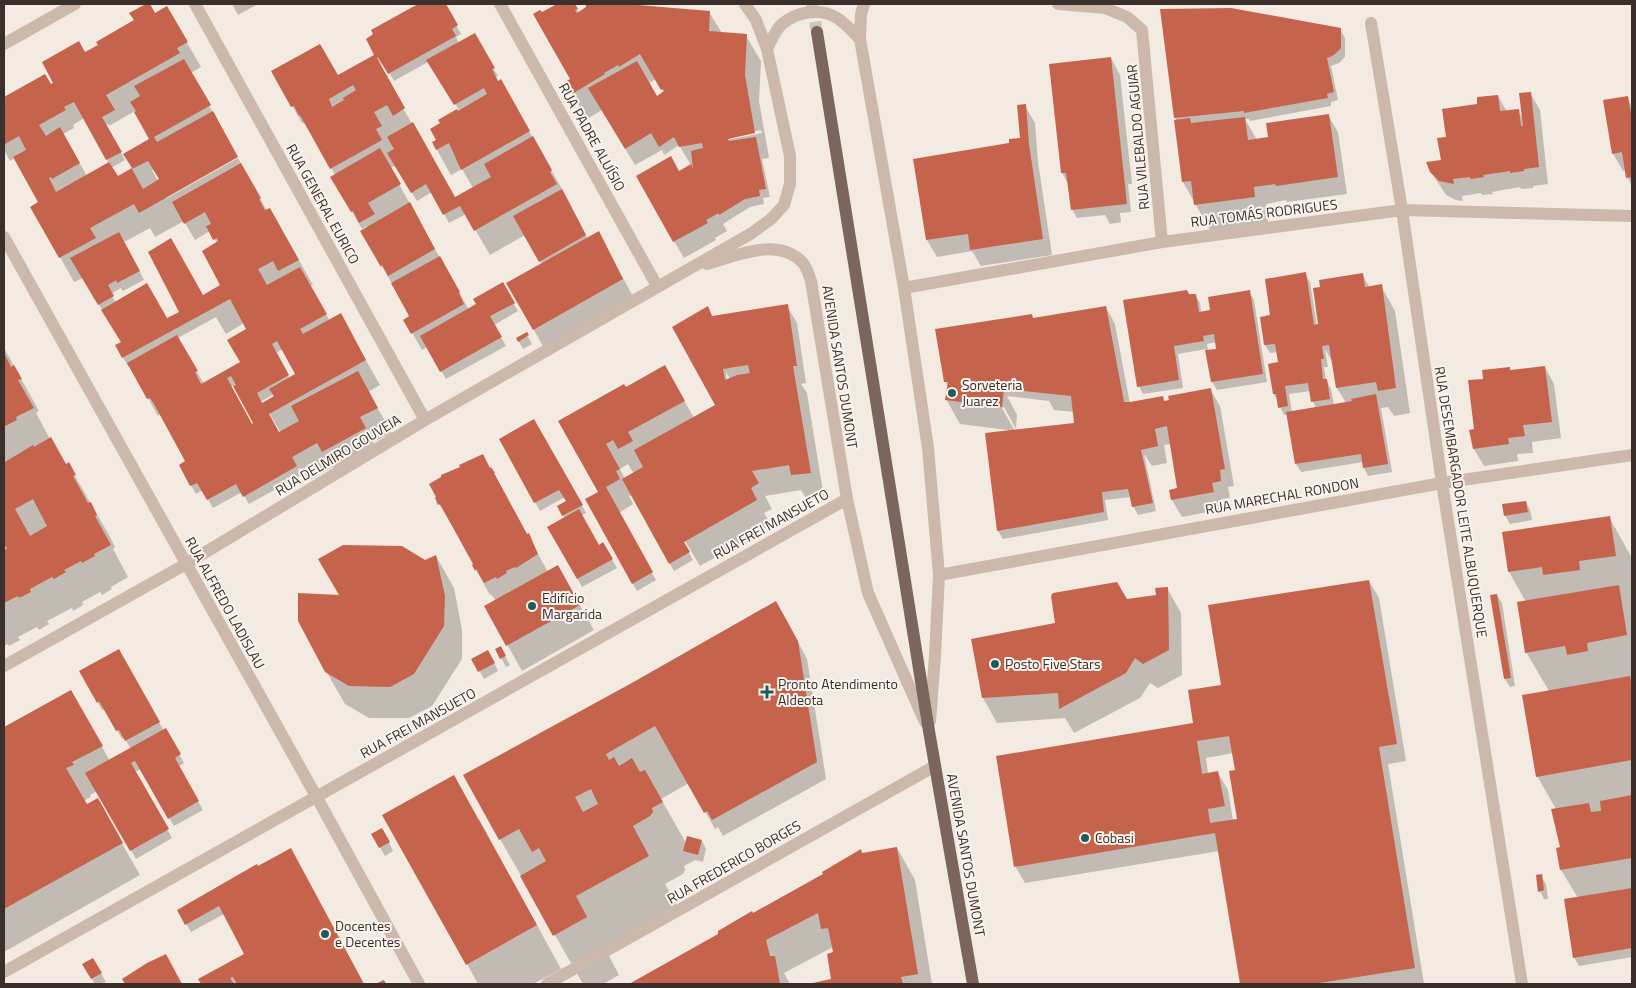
<svg xmlns="http://www.w3.org/2000/svg" width="1636" height="988" font-family="'Titillium Web',sans-serif">
  <style>
    .shadow { fill: #0003; fill-rule: evenodd }
    .building { fill: #c5634d; fill-rule: evenodd }
    .lines { fill: none; stroke-linecap: round; stroke-linejoin: round }
    .major-tunnel { stroke: #cec5bd; stroke-width: 12; stroke-dasharray: 12 6; stroke-linecap: butt }
    .minor { stroke: #ccb9ac; stroke-width: 12 }
    .major { stroke: #7c655c; stroke-width: 12 }
    .poi-dot { fill: #205b5c; stroke: #fbf4ee; stroke-width: 2 }
    .labels { text-anchor: middle; stroke-width: 4; stroke-linejoin: round; paint-order: stroke }
    .street-label { font-size: 14px; fill: #3a2f2b; stroke: #fbf4ee }
    .poi-label { font-size: 14px; fill: #3a2f2b; stroke: #fbf4ee; text-anchor: start }
  </style>
  <rect width="100%" height="100%" fill="#f3eae1"/>
  <path class="shadow" d="M148,4L154,14L167,8L201,67L191,73L237,156L167,195V198L238,158L267,211L284,234L313,285L310,286L330,321L340,315L380,385L368,392L392,433L373,442L379,453L338,476L333,467L308,481L300,468L298,469L301,475L249,504L242,492L213,508L203,490L196,494L180,466L187,462L161,414L158,416L130,365L128,366L116,346L122,343L83,278L74,282L32,207L40,202L15,158L10,161L4,150V99L45,75L50,85L85,54L135,21L131,13ZM135,111L151,140L125,154L133,169L118,177L111,168L125,160L106,125L108,124L109,126ZM84,118L109,163L87,176L63,134L74,128L73,125ZM152,170H154L163,184L160,185ZM184,221L195,240L210,231L217,243L222,285L167,320L116,303L111,294L121,288L123,291L144,280L124,242L150,228L155,237ZM216,317L226,334L244,323L247,329L242,363L204,384L178,338ZM283,349L297,375L290,379L276,353ZM234,385L255,424L251,425L231,387ZM274,394L275,397L262,404L260,402ZM268,411L281,433L278,434L266,412Z
    M232,4H258L238,15Z
    M421,4H444L461,34L456,37L459,43L474,35L498,76L495,78L514,105L566,196L588,239L599,233L637,304L548,355L508,284L542,265L525,235L490,255L466,214L449,223L432,192L417,201L396,165L390,168L469,310L502,284L518,311L494,325L506,346L446,379L427,347L422,350L405,320L411,317L362,231L368,228L367,226L362,229L332,177L335,175L311,132L304,123H302L273,71L338,77L376,55L375,35L373,30ZM378,60L382,65L384,64L394,81L428,62L459,110L439,120L441,124L438,140L433,143L451,175L462,169L473,188L455,199L376,61Z
    M559,4H574L579,13L587,8L588,4L709,12L722,33L746,36L761,61L759,101L769,158L762,159L770,197L763,198L764,204L750,207L723,224L727,231L715,238L716,240L684,258L674,241L679,172L691,165L679,145L664,155L662,150L635,165L602,110L587,119L566,82L571,79L541,14ZM656,79L664,93L657,97L649,83ZM761,130L762,133L727,140V137Z
    M1340,29L1345,38V57L1339,63L1331,66L1338,100L1331,102V106L1250,121L1249,119H1245L1257,140L1270,138L1328,115L1338,132L1347,194L1287,202L1286,200L1266,204L1268,222L1210,230L1183,182L1175,121H1177L1175,118Z
    M1111,58L1120,75L1132,184H1128L1131,212L1120,213L1121,222L1110,224L1105,215L1077,218L1072,209L1069,185L1062,173Z
    M1530,93L1540,110L1548,184L1533,186V188L1521,189L1520,187L1492,192L1493,194L1482,195L1481,193L1462,196L1463,201L1456,200L1446,195L1431,172L1442,161L1448,138L1479,105L1498,96L1507,112L1518,111L1523,119Z
    M1627,98L1632,107V186L1628,178L1626,170L1623,171L1613,154Z
    M1025,106L1035,123L1038,162L1052,255L981,266L972,251L937,257L927,240L914,160L1011,145L1021,139Z
    M1305,274L1310,282L1317,326L1362,274L1370,288L1381,286L1395,311L1410,413L1394,416L1388,407L1381,408L1392,472L1368,476L1364,468L1363,462L1301,472L1296,464L1288,415H1284L1274,394L1279,363L1277,352L1270,353L1265,345L1261,318L1272,316ZM1325,349L1333,363L1337,388L1346,403L1334,405L1331,389L1326,380L1324,367H1328ZM1311,391L1313,401L1316,408L1292,412L1289,394Z
    M1249,292L1254,300L1267,382L1217,390L1212,382L1206,349L1178,354L1183,388L1143,394L1139,386L1189,296L1195,295L1200,303L1201,312L1212,311ZM1216,342L1218,350L1208,351L1207,344Z
    M787,306L797,323L806,383L801,384L807,393L824,498L807,500L801,490L765,496L772,509L764,513L771,525L700,566L642,469L693,560L674,571L632,495L629,496L633,504L619,513L656,580L637,591L586,500L600,492L560,421L626,389L665,367L694,418L716,405L708,308L713,318ZM726,372L730,379L727,381ZM628,464L634,474L625,479L620,469Z
    M1106,307L1115,324L1130,404L1163,398L1165,402L1210,389L1220,406L1234,486L1228,487L1230,498L1221,499L1223,509L1182,517L1172,500L1171,491L1179,489L1171,444L1164,445L1167,463L1152,466L1144,454L1156,511L1138,515L1133,506L1131,497L1105,500L1108,520L1003,539L998,531L1008,430L960,424L946,399L948,387L945,381L1033,319ZM1007,396L1049,401L1054,410L1074,412L1075,424L1015,431L1002,408L1004,407L1016,429L1017,415Z
    M526,333L532,344L523,349L517,338Z
    M4,348L39,411L36,413L50,439L66,465L68,464L109,535L115,547L113,549L128,577L111,587L112,589L102,595L100,592L82,602L83,605L73,611L72,608L47,621L49,624L39,630L37,627L18,637L20,640L9,646L8,644L4,646Z
    M1545,367L1554,384L1561,438L1532,442L1533,453L1517,454L1518,461L1484,466L1474,449L1485,380L1509,368L1511,371Z
    M534,421L586,513L581,516L598,547L603,544L617,568L582,587L549,527L565,519L558,507L567,501L565,497L540,511L500,439Z
    M491,469L548,572L557,566L594,630L522,671L486,607L496,601L491,594L490,595L476,570L473,565L475,564L455,528L454,529L439,504Z
    M1526,502L1530,510L1532,520L1510,524L1505,515Z
    M1609,517L1632,558V957L1579,966L1574,957L1578,898L1561,870L1562,848L1556,809L1537,776L1549,691L1526,652V602L1509,572Z
    M436,556L454,588L462,630V659L432,706L409,718H369L345,704L326,671L341,596Z
    M1369,581L1379,598L1406,761L1388,764L1424,984H1241L1219,851L1025,883L1015,866L1195,724L1223,686ZM1234,753L1237,771L1239,820H1233L1228,790L1218,773L1208,774L1206,758Z
    M1167,588L1181,613L1182,675L1158,688L1150,683L1140,698L1074,733L1065,718L997,723L983,698L1057,624L1127,601L1157,596Z
    M1497,595L1502,603L1515,686L1510,687L1505,679Z
    M786,619L807,659L826,779L723,836L718,827L715,829L689,783L661,799L686,843L702,841L706,849L703,862L695,860L684,866L685,870L683,874L665,884L681,914L608,954L619,975L603,984H583L464,776Z
    M119,650L164,731L165,730L184,763L178,767L203,810L174,826L141,769L135,772L172,838L136,859L97,791L90,795L91,797L83,801L87,806L97,800L140,875L4,952V728L70,691L110,761L131,749L124,737L122,739L105,709L102,710L81,672Z
    M497,650L505,656L510,665L506,667Z
    M473,659L493,660L498,671L484,679Z
    M479,819L561,969L533,984H478L467,964Z
    M373,835L387,838L393,851L385,856Z
    M897,848L915,880L932,984H809L833,980V947L784,973L790,984H631L862,854Z
    M300,867L364,984H202L199,979L246,954L224,914L191,932L179,911L258,868Z
    M1541,876L1546,884L1548,899H1544L1540,891Z
    M165,956L181,984H126L123,979Z
    M93,960L106,982L101,984H95L84,965Z"/>
  <path class="building" d="M146,4H150L155,13L167,6L188,42L177,48L180,53L106,95L115,110L102,117L122,152L106,160L74,102L64,107L66,110L39,125L46,136L60,127L80,163L52,179L51,177L49,178L56,192L109,162L118,176L132,168L123,154L149,139L134,112L136,111L130,102L140,96L134,86L184,59L211,105L154,137L157,142L213,111L238,157L139,213L134,204L90,228L96,238L59,258L30,207L38,202L13,157L26,150L19,136L5,144L4,142V97L45,74L51,84L53,83L42,62L79,41L85,52L98,45L96,42L134,20L129,13ZM148,161L159,179L143,189L132,169Z
    M418,4H446L458,25L452,29L456,36L388,74L378,57L377,58L405,108L393,116L387,105L374,112L382,126L376,129L382,140L330,169L300,115L299,116L294,106L291,107L271,71L320,44L338,75L374,55L366,39L373,34L371,30ZM353,85L356,90L343,98L344,100L332,107L329,99Z
    M557,4H575L578,9L575,10L577,13L586,7V4H626L710,11L709,31L747,34L745,75L755,133L728,139L729,141L756,137L766,189L759,190L760,196L745,199L719,215V213L706,220L708,223L673,242L636,176L671,156L679,171L691,164L693,169L691,151L703,148L702,143L679,147L674,137L659,147L651,133L625,149L588,88L637,61L657,96L664,91L663,89L661,90L640,54L619,67L618,65L604,73L605,74L572,94L565,82L570,79L533,14L540,10L542,12Z
    M1231,8L1341,28V48L1334,55L1327,58L1334,92L1327,94L1328,98L1244,113V111L1174,118L1160,9Z
    M475,33L495,68L492,69L498,81L501,79L530,131L461,170L449,143L436,150L432,142L436,140L430,129L440,123L438,120L457,109L458,111L487,94L484,88L454,105L426,60Z
    M1111,57L1127,204L1071,210L1066,173H1061L1049,64Z
    M1531,92L1539,167L1524,169V171L1510,173V171L1483,175L1484,177L1471,179L1470,177L1453,179L1454,184L1439,181L1430,172L1426,162L1441,160L1437,138L1446,137L1442,109L1477,104V97L1498,95L1500,111L1519,109L1521,126H1523L1519,93Z
    M1628,96L1632,119V177L1626,178L1622,152L1612,154L1603,100Z
    M1026,104L1029,144L1043,239L970,250L968,234L926,240L913,159L1009,143V139L1020,138L1017,105Z
    M1329,114L1338,177L1276,186L1275,184L1254,187L1255,197L1194,205L1191,181L1182,182L1174,120L1190,118L1191,123L1245,117L1248,140L1268,137L1266,123Z
    M413,122L455,197L491,177L484,164L533,136L552,170L550,172L557,184L474,231L460,206L443,215L426,184L411,193L387,153L394,149L387,137Z
    M380,148L401,184L368,203L375,214L359,223L353,211L351,212L330,177Z
    M241,163L261,198L259,199L265,210L270,208L299,260L278,271L273,261L258,269L267,285L300,267L327,314L300,329L303,334L341,313L366,360L269,414L279,432L299,421L291,406L358,371L378,408L360,417L366,428L322,452L317,443L292,457L297,466L243,497L236,484L207,500L197,483L190,486L179,465L185,461L154,404L150,398L147,399L127,363L177,335L198,371L195,372L201,384L240,362L227,340L246,329L230,299L122,358L115,345L121,342L101,310L147,283L167,318L179,312L148,252L171,238L203,295L220,285L202,251L218,241L217,238L213,240L206,226L211,224L205,212L184,224L172,202ZM277,341L295,374L269,389L274,396L262,403L257,393L289,375L272,344ZM231,376L236,385L233,386L253,423L252,424L227,378Z
    M562,189L586,235L539,262L513,216Z
    M410,202L435,249L388,276L382,265L381,267L360,231Z
    M599,231L623,279L533,330L506,283Z
    M119,232L140,271L117,283L116,280L108,285L114,296L98,305L70,258Z
    M440,256L460,292L459,293L464,304L411,334L403,320L409,316L391,283Z
    M1306,272L1314,325L1318,324L1313,288L1320,287L1319,280L1363,273L1365,287L1382,284L1396,388L1378,391L1376,382L1336,388L1329,345L1322,346L1324,359H1321L1323,379H1327L1330,399L1311,402L1308,383L1285,386L1288,406L1278,408L1276,394H1273L1268,364L1278,362L1275,344L1264,345L1260,317L1270,315L1265,279Z
    M503,282L515,303L490,316L502,337L440,372L420,336L476,304L473,299Z
    M1187,290L1189,294H1196L1199,312L1210,310L1208,297L1250,290L1263,374L1211,382L1205,350L1216,349L1214,334L1203,336L1204,341L1174,346L1179,380L1137,387L1123,300Z
    M788,304L797,366H793L811,473L791,475L789,465L752,471L759,483L751,488L757,500L684,542L690,552L669,564L622,479L643,467L634,450L715,405L672,327L708,306L712,316ZM748,365L750,373L737,375L725,380L723,369Z
    M1106,306L1124,402H1130L1163,396L1164,401L1169,400L1168,396L1211,388L1225,469L1220,470L1221,481L1212,483L1214,492L1171,500L1169,490L1177,488L1167,426L1155,429L1158,446L1141,450L1153,503L1132,507L1128,489L1102,492L1104,512L997,531L985,433L1074,423L1071,396L1004,389L1002,407L945,400L948,382H944L935,329L1032,314L1033,318Z
    M527,332L529,335L518,342L516,338Z
    M4,353L11,367L14,365L22,379L18,380L34,408L16,417L17,420L5,426L4,423Z
    M665,365L685,401L628,432L633,441L618,449L613,440L606,444L620,469L616,471L620,479L606,487L653,572L632,584L585,499L598,492L558,421L624,384L626,387Z
    M1545,366L1552,422L1523,425L1525,436L1508,438L1509,444L1473,449L1469,430L1474,429L1468,380L1483,379L1482,370L1510,367V370Z
    M1376,394L1388,464L1363,468L1361,454L1295,464L1286,412L1352,401L1351,399Z
    M534,419L583,505L562,516L557,506L566,501L559,490L534,503L499,439Z
    M51,437L66,464L69,462L76,475L73,476L88,503L91,502L97,515L95,516L111,545L94,554L95,556L82,563L81,561L64,570L66,572L54,579L52,577L30,589L31,592L19,598L18,596L4,603V550L7,549L4,543V459L5,462L33,445L34,447ZM33,499L47,526L30,536L15,509Z
    M483,454L490,468L491,467L495,473H494L527,534L529,533L538,554L516,568L515,567L506,571L507,573L497,579L496,577L484,583L476,569L475,571L472,565L473,564L440,504L438,505L435,498L436,497L429,484L441,477V475L460,467L459,465Z
    M1526,501L1528,512L1504,516L1502,504Z
    M579,509L599,545L603,542L613,559L577,579L547,527Z
    M1610,516L1616,556L1579,561L1580,570L1543,575L1542,567L1508,572L1502,532Z
    M343,545L402,546L425,560L436,555L445,596L444,626L414,674L390,687L349,686L325,672L298,621V593L339,595L318,559Z
    M558,565L580,605L506,646L484,606Z
    M1369,580L1397,744L1379,747L1415,968L1313,984H1240L1215,833L1014,867L996,756L1193,723L1188,690L1221,685L1208,605ZM1229,736L1235,770L1229,771L1237,819L1210,823L1208,809L1225,806L1218,771L1202,774L1197,741Z
    M1117,582L1127,599L1156,595L1155,588L1168,587L1169,650L1143,664L1135,658L1126,673L1059,709L1058,693L982,698L971,639L1055,623L1051,596L1053,593Z
    M1619,585L1627,635L1587,643L1588,651L1567,655L1565,646L1525,653L1517,602Z
    M1497,594L1511,678L1504,679L1490,595Z
    M776,601L798,641L817,762L712,820L707,811L704,813L655,726L606,754L609,760L614,757L619,766L632,758L640,772L645,770L663,802L652,808L653,812L650,816L633,826L649,856L576,896L587,917L553,936L520,876L546,861L539,848L532,852L519,829L499,840L463,775L630,684ZM591,789L598,804L583,812L575,797Z
    M501,646L506,656L500,659L495,649Z
    M119,649L160,722L125,741L119,730L116,731L99,701L97,703L79,671Z
    M488,650L495,663L478,672L471,659Z
    M1630,676L1632,688V760L1536,777L1522,695Z
    M71,690L103,746L72,762L74,765L66,768L87,804L98,798L123,843L4,909V727Z
    M166,728L181,754L175,758L199,801L168,819L135,761L131,763L169,829L130,851L85,773Z
    M454,775L537,925L466,965L382,815Z
    M1632,795V858L1560,870L1556,848L1560,847L1551,809L1589,803L1591,812L1601,811L1600,801Z
    M382,828L390,842L379,848L371,834Z
    M687,836L702,840L698,855L683,851Z
    M897,847L918,974L901,977L903,984H808L831,979L827,954L833,952L828,928L821,929L818,913L766,940L770,956H775L780,984H629L718,934V931L752,911L753,913L823,874L822,872L861,849L862,853Z
    M291,848L364,984H237L233,977L230,978L234,984H201L198,979L244,954L219,906L185,925L177,910L257,864L258,866Z
    M1542,874L1544,890L1538,892L1536,875Z
    M1632,888V948L1573,958L1564,899Z
    M166,954L182,984H125L122,979L147,963Z
    M93,958L102,973L91,979L82,964Z
    M384,980L386,984H375Z"/>
  <g class="lines">
    <path class="major-tunnel" d="M812,4L817,32"/>
    <path class="minor" d="M195,4L425,420
      M500,4L657,286
      M864,4L861,14L860,39L904,288L928,448L939,575L935,656L930,721
      M1058,4L1105,8L1127,17L1142,30L1162,242
      M1371,23L1402,210L1442,483L1522,984
      M4,44L75,4
      M767,49C771,41 775,31 781,25C795,12 820,7 837,18C845,23 853,32 860,39
      M4,237L316,796L419,984
      M707,264C736,256 778,236 803,263C807,268 809,275 811,281L847,499L868,593L925,722
      M904,288L1162,242L1402,210L1632,216
      M939,575L1442,483L1632,455
      M4,666L186,564L425,420L752,233L771,219L784,205L790,184V156L767,49L756,20L745,4
      M4,972L847,499
      M547,984L935,766"/>
    <path class="major" d="M817,32L929,731L973,984"/>
  </g>
  <g class="poi-dot">
    <circle cx="952" cy="393" r="5"/>
    <circle cx="532" cy="606" r="5"/>
    <circle cx="995" cy="664" r="5"/>
    <path d="M764.5 684.5h5v5h5v5h-5v5h-5v-5h-5v-5h5z"/>
    <circle cx="1085" cy="838" r="5"/>
    <circle cx="325" cy="934" r="5"/>
  </g>
  <g class="labels">
    <g class="street-label">
      <text transform="translate(592 137) rotate(61)" y="5">RUA PADRE ALUÍSIO</text>
      <text transform="translate(1138 137) rotate(-95)" y="5">RUA VILEBALDO AGUIAR</text>
      <text transform="translate(323 204) rotate(61)" y="5">RUA GENERAL EURICO</text>
      <text transform="translate(1264 213) rotate(-7)" y="5">RUA TOMÁS RODRIGUES</text>
      <text transform="translate(840 367) rotate(81)" y="5">AVENIDA SANTOS DUMONT</text>
      <text transform="translate(338 455) rotate(-31)" y="5">RUA DELMIRO GOUVEIA</text>
      <text transform="translate(1282 496) rotate(-10)" y="5">RUA MARECHAL RONDON</text>
      <text transform="translate(1461 502) rotate(81)" y="5">RUA DESEMBARGADOR LEITE ALBUQUERQUE</text>
      <text transform="translate(771 524) rotate(-29)" y="5">RUA FREI MANSUETO</text>
      <text transform="translate(225 603) rotate(61)" y="5">RUA ALFREDO LADISLAU</text>
      <text transform="translate(418 723) rotate(-29)" y="5">RUA FREI MANSUETO</text>
      <text transform="translate(966 855) rotate(80)" y="5">AVENIDA SANTOS DUMONT</text>
      <text transform="translate(734 862) rotate(-30)" y="5">RUA FREDERICO BORGES</text>
    </g>
    <g class="poi-label">
      <text x="962" y="390">Sorveteria<tspan x="962" dy="16">Juarez</tspan></text>
      <text x="542" y="603">Edifício<tspan x="542" dy="16">Margarida</tspan></text>
      <text x="1005" y="669">Posto Five Stars</text>
      <text x="778" y="689">Pronto Atendimento<tspan x="778" dy="16">Aldeota</tspan></text>
      <text x="1095" y="843">Cobasi</text>
      <text x="335" y="931">Docentes<tspan x="335" dy="16">e Decentes</tspan></text>
    </g>
  </g>
  <rect width="1636" height="988" fill="none" stroke="#3a2f2b" stroke-width="10"/>
</svg>
